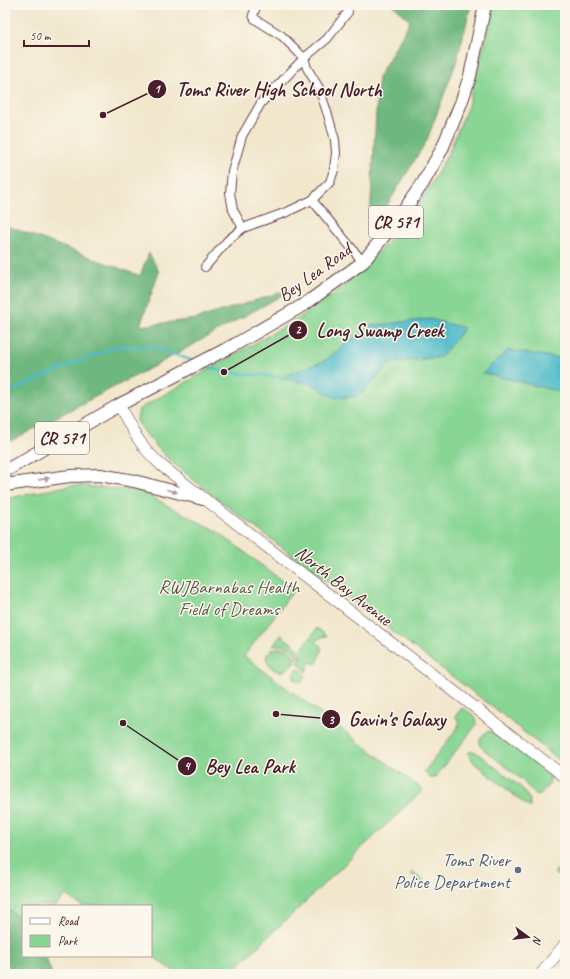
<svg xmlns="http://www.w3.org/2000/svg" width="570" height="979" font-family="Caveat,sans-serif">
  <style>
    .green { fill: #89d694; stroke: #6a7a60 }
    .forest { fill: #6eb77e; stroke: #5c6b54 }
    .water { fill: #4fbbc9; stroke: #4c6d7a }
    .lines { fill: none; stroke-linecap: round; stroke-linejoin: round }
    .stream { stroke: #4fbbc9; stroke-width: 2.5 }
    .street-casing { stroke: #633d43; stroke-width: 10 }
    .secondary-casing { stroke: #633d43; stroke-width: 12 }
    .primary-casing { stroke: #633d43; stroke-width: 14 }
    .street { stroke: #fff; stroke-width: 8 }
    .secondary { stroke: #fff; stroke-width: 11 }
    .primary { stroke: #fff; stroke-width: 12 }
    .oneway { fill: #ae9aa0 }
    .service-dot { fill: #5c6f8a; stroke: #fbf7ec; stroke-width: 1.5 }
    .labels { text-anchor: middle; stroke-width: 3; stroke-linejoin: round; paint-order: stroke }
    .shield { fill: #fbf7ec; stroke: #7f6065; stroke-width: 1 }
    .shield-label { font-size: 18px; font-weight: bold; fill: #4a1f2b }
    .street-label { font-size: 19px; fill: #4a1f2b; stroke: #fbf7ec }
    .park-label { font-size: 19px; fill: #5d564a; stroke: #fbf7ec }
    .service-label { font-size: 19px; fill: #4e5e75; stroke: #fbf7ec; text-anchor: end }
    .leader { fill: none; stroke: #4a1f2b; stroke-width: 1.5 }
    .callout-dot { fill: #4a1f2b; stroke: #fbf7ec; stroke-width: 1.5 }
    .mark-label { font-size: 12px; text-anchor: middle; font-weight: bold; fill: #fff }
    .callout-label { font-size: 20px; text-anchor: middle; font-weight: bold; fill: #4a1f2b; stroke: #fbf7ec; stroke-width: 3; stroke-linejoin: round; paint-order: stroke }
  </style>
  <rect width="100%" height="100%" fill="#fbf7ec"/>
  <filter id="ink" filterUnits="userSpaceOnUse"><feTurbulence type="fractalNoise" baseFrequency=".025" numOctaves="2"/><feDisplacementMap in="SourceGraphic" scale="8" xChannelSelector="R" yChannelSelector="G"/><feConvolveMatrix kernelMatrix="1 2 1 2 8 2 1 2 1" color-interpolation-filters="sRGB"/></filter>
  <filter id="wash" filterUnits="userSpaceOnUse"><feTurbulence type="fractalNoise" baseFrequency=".012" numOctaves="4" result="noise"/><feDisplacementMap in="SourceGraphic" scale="16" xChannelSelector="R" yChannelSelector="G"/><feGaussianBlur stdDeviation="0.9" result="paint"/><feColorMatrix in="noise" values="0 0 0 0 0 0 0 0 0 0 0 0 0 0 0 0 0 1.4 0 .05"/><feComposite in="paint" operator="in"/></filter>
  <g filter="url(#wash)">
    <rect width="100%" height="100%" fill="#f2e7cd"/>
    <path class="green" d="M494,5H565V765L494,708L210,493L168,459L142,430L137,420L139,409L299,318L334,294L366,265L406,221L430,186L449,152L468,106Z
      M72,485L140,491L218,532L294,590L244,656L423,790L229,974H178L151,955V906H82L66,895L56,906H23V921L5,907V499Z
      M317,628L327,636L322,637L315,641C327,649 319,652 318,662L314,664L309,662L308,669L306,672L298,662L302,656V655L297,658V656Z
      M281,635L299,649L296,654C289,646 283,644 273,646Z
      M278,648C287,647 294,653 296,661L287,669L280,672C271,669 267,665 266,656L271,650Z
      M296,669L301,670L306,676L302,682L297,681L294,679V673Z
      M462,708C469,712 479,716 476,725L435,778H430L425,773V771L458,727L459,722L455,716Z
      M489,731L496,734L550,775V782L542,793L538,795L534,793L522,780L481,747C477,741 482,734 489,731Z
      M472,751L476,752L523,789L530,800V808L474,763L468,753Z
      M563,863L565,864V881L554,873Z
      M412,872L413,873L431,887L429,889L412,875L411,874Z"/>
    <path class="forest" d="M393,5H471L457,60L427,140L369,235L378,78L410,21Z
      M5,225L140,276L149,253L159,272L140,326L196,319L295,288L160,363L5,444Z
      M5,907L23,921V956H45L52,974H5Z"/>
    <path class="water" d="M430,319L464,328L441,357L391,363L359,396L335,398L312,384L280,378L326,360L368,326Z
      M508,350L565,359V393L483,373Z"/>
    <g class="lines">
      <path class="stream" d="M205,365L224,372L283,377
        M5,394L63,368L118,346L154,347L193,361"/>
    </g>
  </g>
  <g filter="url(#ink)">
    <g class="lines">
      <g class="street-casing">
        <path id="street" d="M312,200L363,262
          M243,228L233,210L230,193L232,172L242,136L261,103L304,58L327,39L348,12
          M205,267L228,240L243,228L287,212L312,200L330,182L334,170L336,153L335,140L328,115L319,88L307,68L304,58L282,36L255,19L253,15L257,5"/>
      </g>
      <g class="secondary-casing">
        <path id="secondary" d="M119,405C133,432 140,446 162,466L565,777
          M541,974L565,944"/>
      </g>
      <g class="primary-casing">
        <path id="primary" d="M5,471L119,405L236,344L305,304L363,262L400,216L423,183L442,149L461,103L470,76L485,5
          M5,485L70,476L100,475L134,481L203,499"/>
      </g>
      <use href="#street" class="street"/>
      <use href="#secondary" class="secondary"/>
      <use href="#primary" class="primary"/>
    </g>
    <defs><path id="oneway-solid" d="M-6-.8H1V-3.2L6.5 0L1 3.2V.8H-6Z"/></defs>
    <g class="oneway">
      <use href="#oneway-solid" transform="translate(44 479) rotate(-8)"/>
      <use href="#oneway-solid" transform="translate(172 491) rotate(15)"/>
    </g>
  </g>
  <circle class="service-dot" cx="518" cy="870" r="4"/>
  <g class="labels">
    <g class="shield">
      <rect x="369" y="206" width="54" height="32" rx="3"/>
      <rect x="35" y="422" width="54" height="32" rx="3"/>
    </g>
    <g class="shield-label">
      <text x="396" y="228">CR 571</text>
      <text x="62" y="444">CR 571</text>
    </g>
    <g class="street-label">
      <text transform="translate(314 272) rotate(-36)" y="7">Bey Lea Road</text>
      <text transform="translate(344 585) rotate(38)" y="7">North Bay Avenue</text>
    </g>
    <g class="park-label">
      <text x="229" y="593">RWJBarnabas Health<tspan x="229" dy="22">Field of Dreams</tspan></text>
    </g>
    <g class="service-label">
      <text x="510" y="866">Toms River<tspan x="510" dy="22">Police Department</tspan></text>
    </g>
  </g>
  <path class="leader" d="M103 115L157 89M224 372L298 330M276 714L331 719M123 723L187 766"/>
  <g class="callout-dot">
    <circle cx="103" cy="115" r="4"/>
    <circle cx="224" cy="372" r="4"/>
    <circle cx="276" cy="714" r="4"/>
    <circle cx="123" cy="723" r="4"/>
    <circle cx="157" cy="89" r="10"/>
    <circle cx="298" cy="330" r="10"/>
    <circle cx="331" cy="719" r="10"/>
    <circle cx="187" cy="766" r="10"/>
  </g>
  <g class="mark-label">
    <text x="157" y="93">1</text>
    <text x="298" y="334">2</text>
    <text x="331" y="724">3</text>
    <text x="187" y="770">4</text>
  </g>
  <g class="callout-label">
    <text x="279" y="96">Toms River High School North</text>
    <text x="380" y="337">Long Swamp Creek</text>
    <text x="397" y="726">Gavin's Galaxy</text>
    <text x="250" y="773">Bey Lea Park</text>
  </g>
  <rect width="570" height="979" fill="none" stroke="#fbf7ec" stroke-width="20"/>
  <rect x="22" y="905" width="130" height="52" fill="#fbf7ec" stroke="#b4a19f"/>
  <rect x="30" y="918" width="20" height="6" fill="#ffffff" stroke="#b4a19f"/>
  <text x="58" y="925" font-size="12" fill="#4a1f2b">Road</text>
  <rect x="30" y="935" width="20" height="12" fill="#89d694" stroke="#b4a19f"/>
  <text x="58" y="945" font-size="12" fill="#4a1f2b">Park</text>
  <g transform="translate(528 937) rotate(105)" stroke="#fbf7ec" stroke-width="3" paint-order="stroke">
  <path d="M0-3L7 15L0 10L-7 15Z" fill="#4a1f2b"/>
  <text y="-6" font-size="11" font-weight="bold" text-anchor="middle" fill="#4a1f2b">N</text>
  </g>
  <path d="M24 40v6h65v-6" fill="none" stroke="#4a1f2b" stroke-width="2"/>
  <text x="30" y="40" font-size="12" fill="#4a1f2b" stroke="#fbf7ec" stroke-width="3" paint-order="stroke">50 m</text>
</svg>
